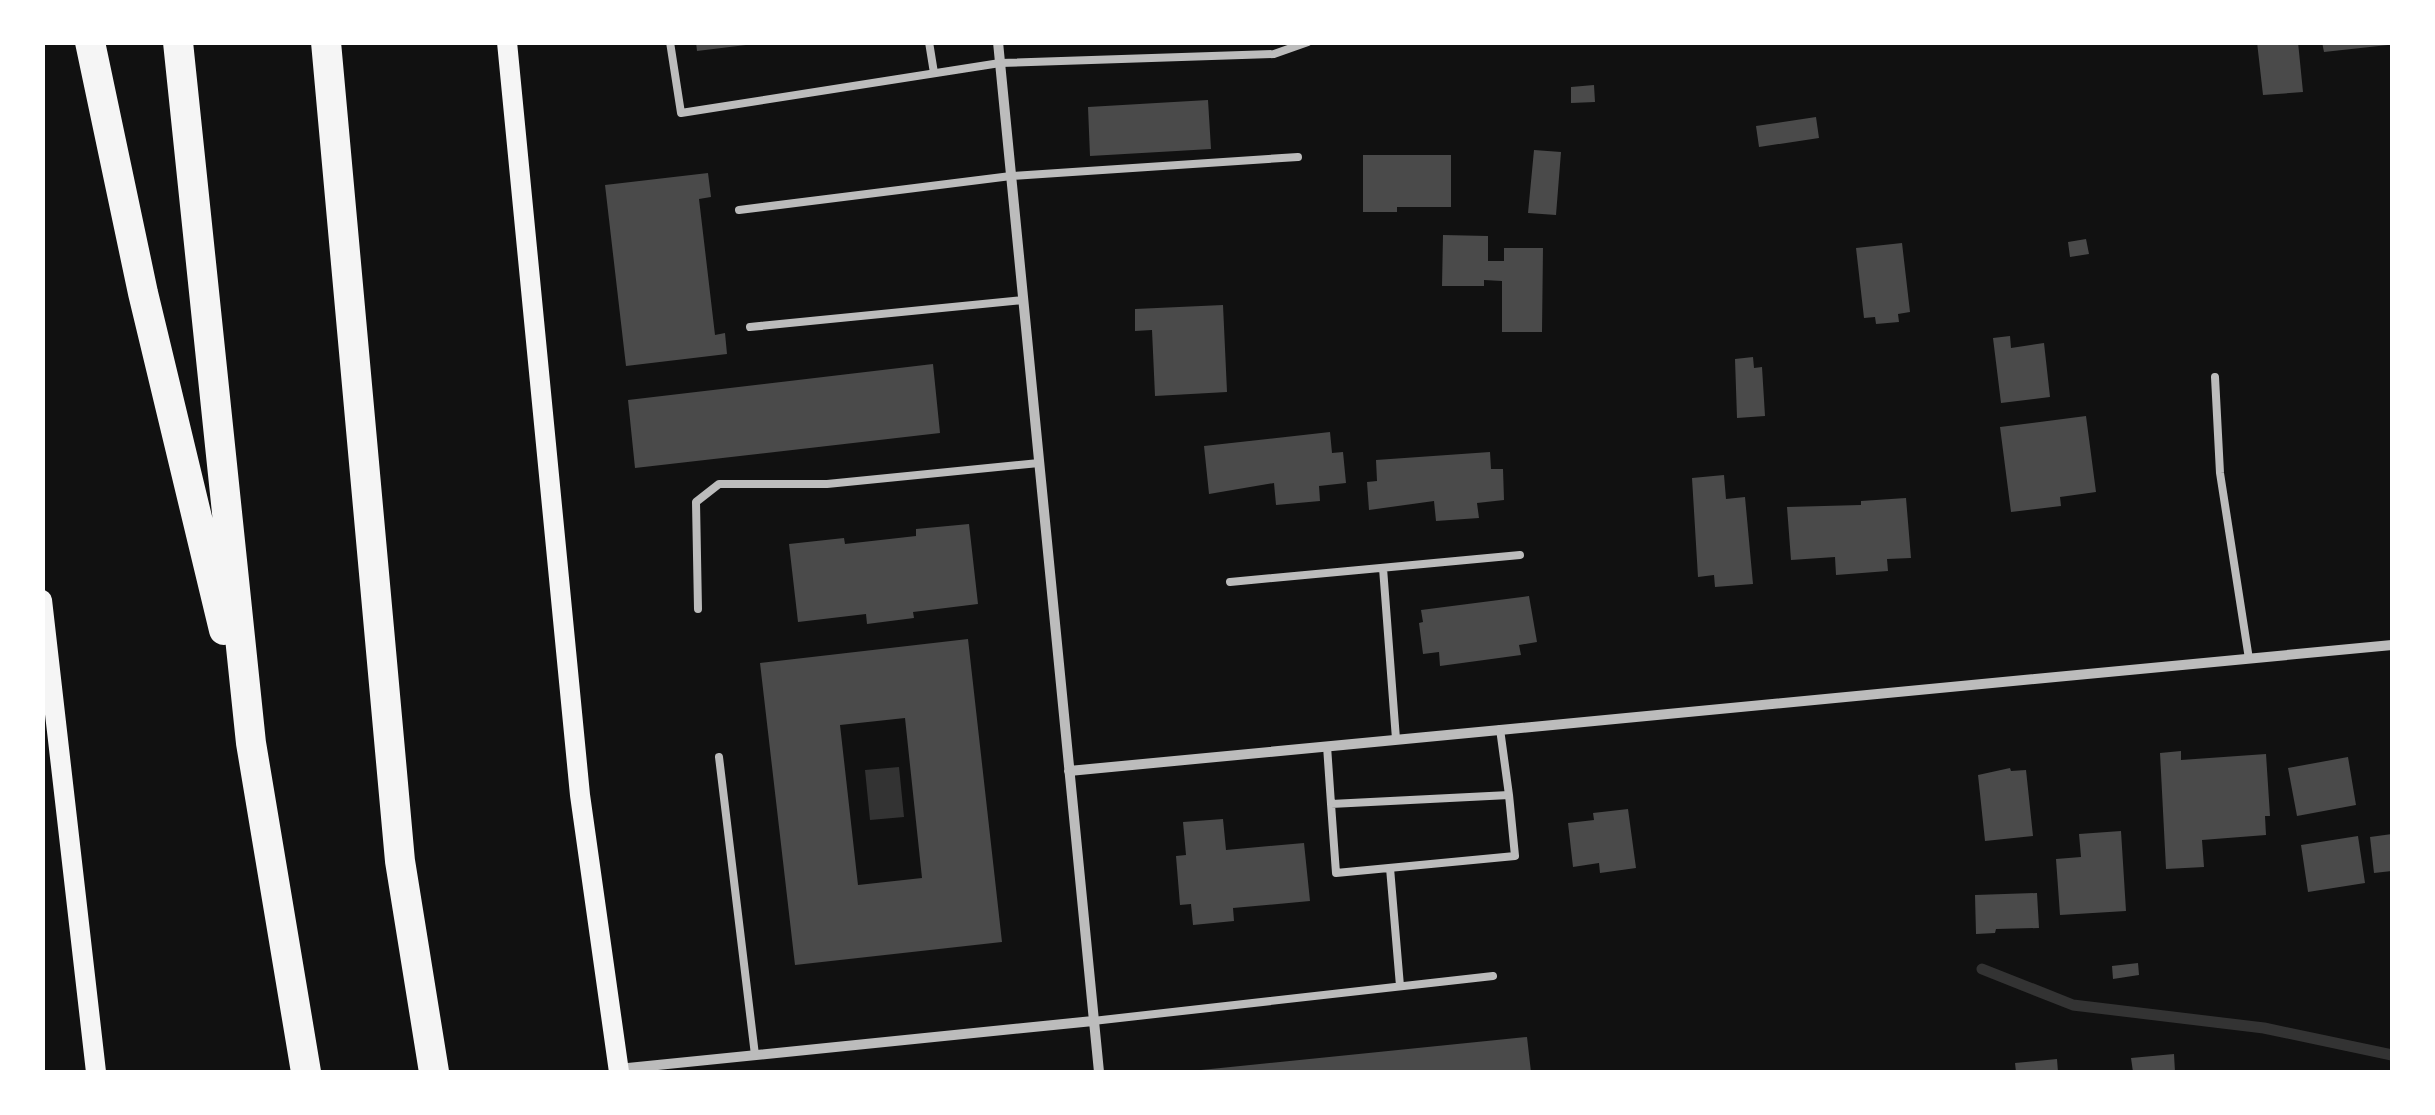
<svg xmlns="http://www.w3.org/2000/svg" width="2435" height="1115" font-family="'Open Sans',sans-serif">
  <style>
    .water { fill: #333 }
    .lines { fill: none; stroke-linecap: round; stroke-linejoin: round }
    .stream { stroke: #333; stroke-width: 11 }
    .building { fill: #4a4a4a; fill-rule: evenodd }
    .service { stroke: #bcbcbc; stroke-width: 8 }
    .minor { stroke: #bcbcbc; stroke-width: 10 }
    .secondary { stroke: #f5f5f5; stroke-width: 20 }
    .motorway { stroke: #f5f5f5; stroke-width: 30 }
  </style>
  <rect width="100%" height="100%" fill="#111"/>
  <path class="water" d="M899,767L904,817L870,820L865,770Z"/>
  <g class="lines">
    <path class="stream" d="M1982,969L2073,1005L2264,1028L2392,1055"/>
  </g>
  <path class="building" d="M696,42H746V45L697,51Z
    M2257,42H2298L2303,92L2263,95Z
    M2322,42H2388V45L2324,52Z
    M1594,85L1595,102L1571,103V87Z
    M1208,100L1211,149L1090,156L1088,107Z
    M1816,117L1819,138L1759,147L1756,126Z
    M1534,150L1561,152L1556,215L1528,213Z
    M1363,155H1451V207H1397V212H1363Z
    M708,173L711,197L699,199L715,335L725,333L727,354L626,366L605,185Z
    M1443,235L1488,236V261H1504V248H1543L1542,332H1502V281L1484,280V286H1442Z
    M2086,239L2089,254L2070,257L2068,242Z
    M1902,243L1910,312L1898,314L1899,322L1876,324L1875,317L1864,318L1856,248Z
    M1223,305L1227,392L1155,396L1152,330L1135,331V309Z
    M2010,336L2011,348L2044,343L2050,397L2001,403L1993,338Z
    M1753,357L1754,368L1762,367L1765,416L1737,418L1735,359Z
    M933,364L940,433L635,468L628,400Z
    M2086,416L2096,492L2060,497L2061,506L2011,512L2000,427Z
    M1330,432L1332,453L1343,452L1346,483L1319,486L1320,501L1276,505L1274,483L1209,494L1204,446Z
    M1490,452L1491,469H1503L1504,500L1477,503L1479,518L1436,521L1434,501L1369,510L1367,482L1377,481L1376,460Z
    M1724,475L1726,499L1745,497L1753,584L1715,587L1714,575L1698,577L1692,478Z
    M1906,498L1911,558L1887,559L1888,571L1836,575L1835,557L1791,560L1787,507L1861,505V501Z
    M969,524L978,604L913,612L914,618L867,624L866,614L798,622L789,544L844,538L845,544L916,536V529Z
    M1529,596L1537,642L1519,645L1521,655L1440,666L1439,652L1423,654L1419,623L1423,622L1421,610Z
    M968,639L1002,942L795,965L760,663ZM905,718L922,878L858,885L840,725Z
    M2181,751V760L2266,754L2270,816H2265L2266,835L2202,840L2204,867L2166,869L2160,753Z
    M2348,757L2356,805L2297,816L2288,768Z
    M2010,768L2011,771L2026,770L2033,836L1985,841L1978,775Z
    M1628,809L1636,868L1600,873L1599,863L1573,867L1568,823L1594,820L1593,813Z
    M1223,819L1226,850L1304,843L1310,901L1233,908L1234,921L1193,925L1191,904L1180,905L1176,856L1186,855L1183,822Z
    M2121,831L2126,911L2060,915L2056,859L2081,857L2079,834Z
    M2392,834V871L2374,873L2370,837Z
    M2358,836L2365,883L2308,892L2301,845Z
    M2037,893L2039,928L1996,929L1995,933L1976,934L1975,895Z
    M2138,963L2139,975L2113,979L2112,966Z
    M1527,1037L1531,1072H1201V1070Z
    M2174,1054L2175,1072H2133L2131,1058Z
    M2057,1059L2058,1072H2016L2015,1063Z"/>
  <g class="lines">
    <path class="service" d="M670,42L681,113L1000,63L1274,54L1308,42
      M929,42L934,73
      M739,210L1011,176L1298,157
      M750,327L1024,300
      M2215,377L2220,473L2249,659
      M1383,568L1396,739
      M1230,582L1520,555
      M698,609L696,502L719,484H827L1039,463
      M1327,746L1331,804L1509,795L1500,729
      M719,757L755,1055
      M1331,804L1336,873L1515,856L1509,795
      M1390,868L1400,986
      M1093,1021L1493,976"/>
    <path class="minor" d="M998,42L1099,1072
      M1069,771L2392,645
      M618,1069L1093,1021"/>
    <path class="secondary" d="M507,42L580,795L619,1072
      M42,600L96,1072"/>
    <path class="motorway" d="M90,42L143,293L224,630
      M178,42L251,743L306,1072
      M326,42L400,861L434,1072"/>
  </g>
  <rect width="2435" height="1115" fill="none" stroke="#ffffff" stroke-width="90"/>
</svg>
